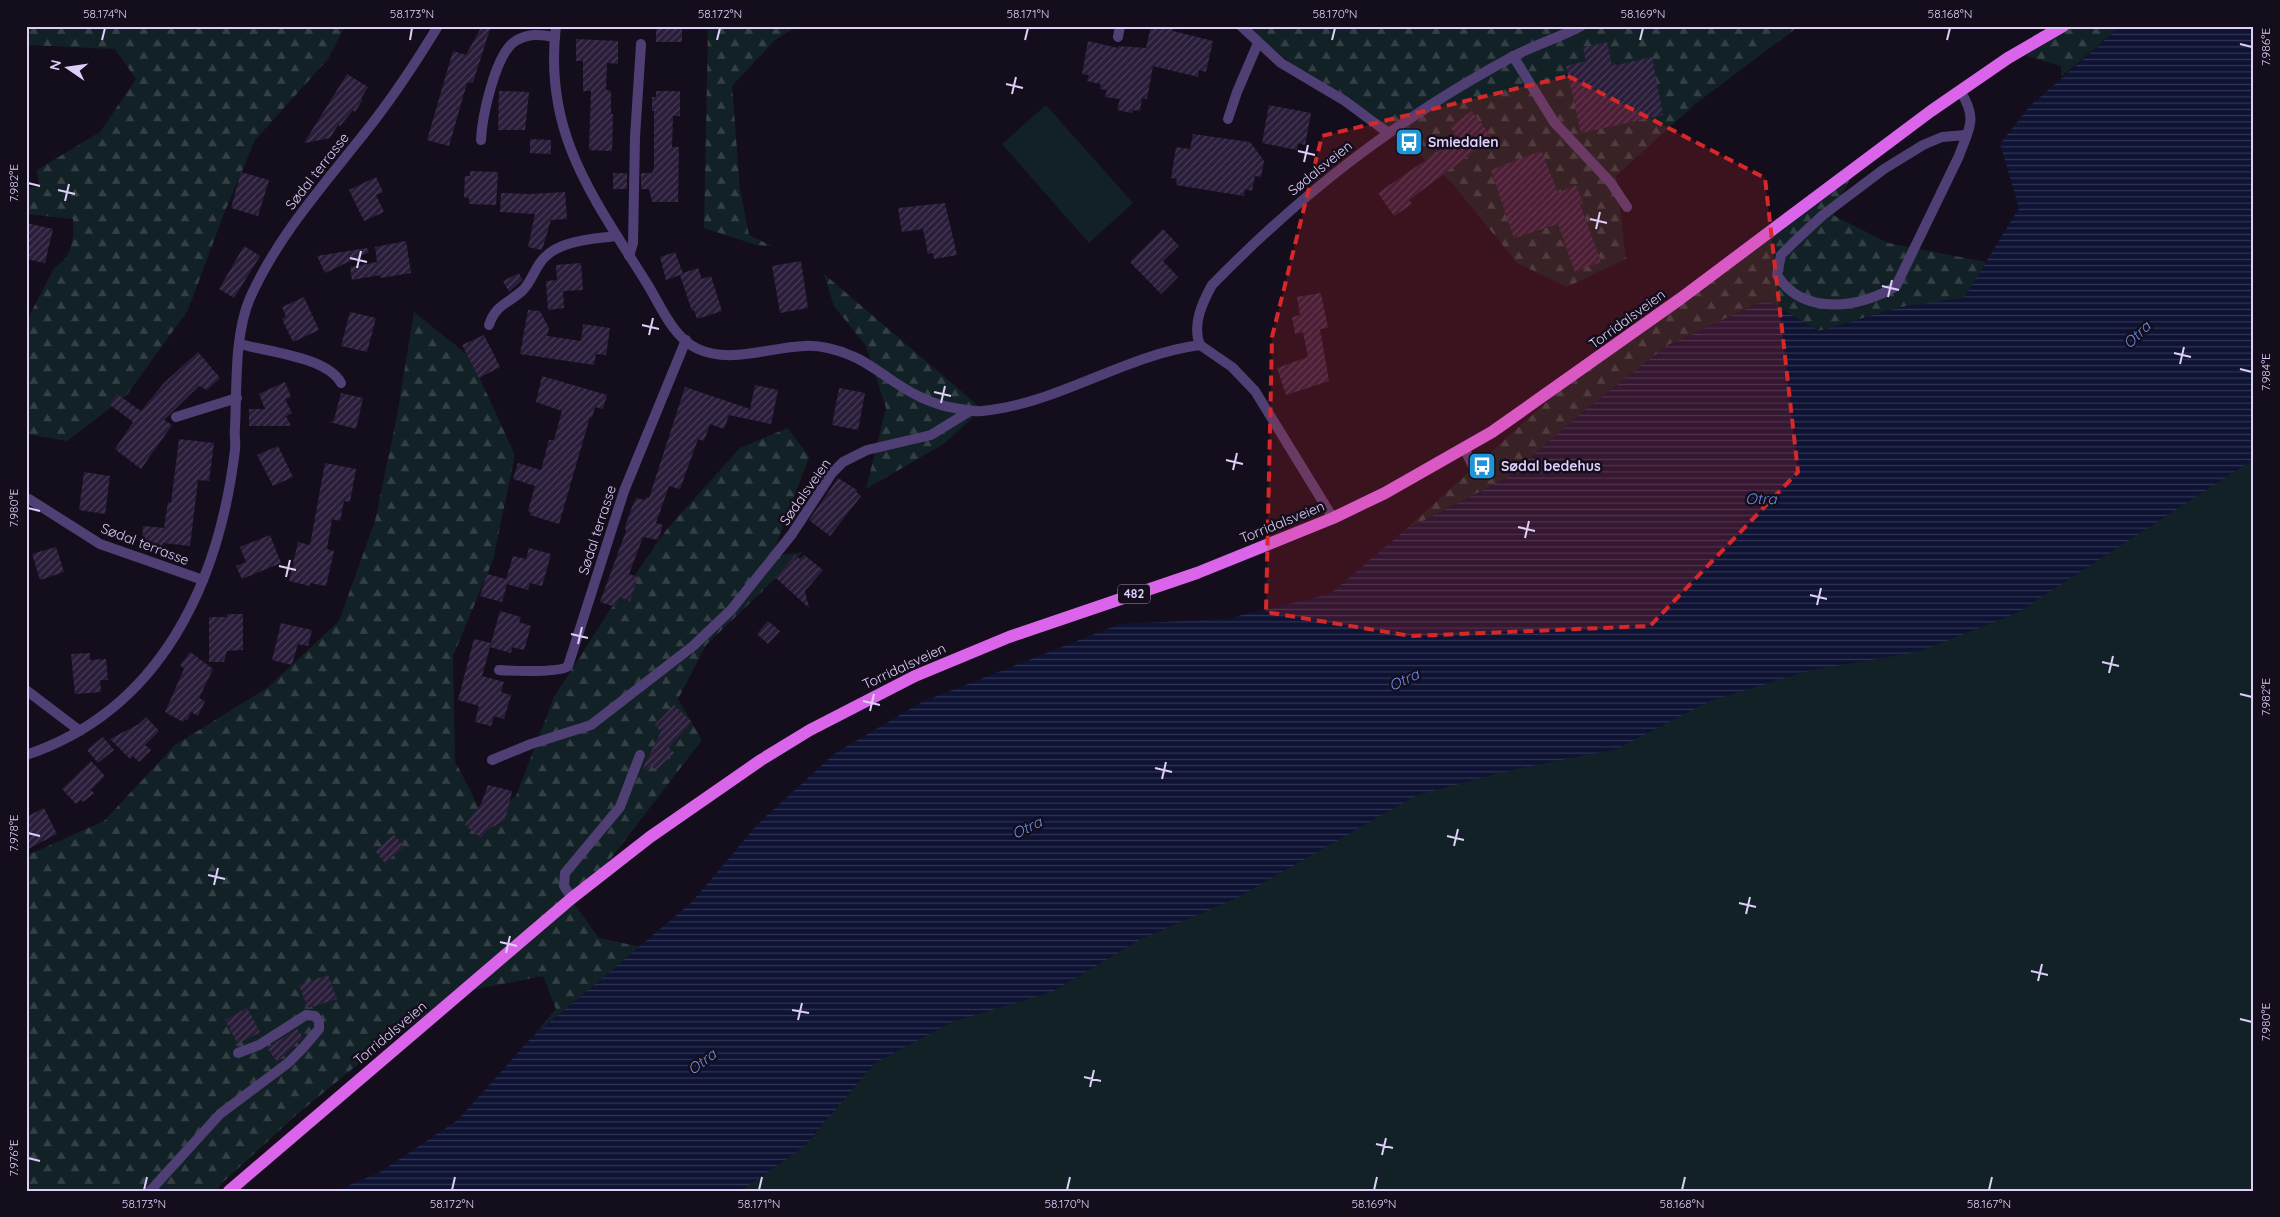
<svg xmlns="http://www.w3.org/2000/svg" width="2280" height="1217" font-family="Quicksand,sans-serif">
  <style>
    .forest { fill: url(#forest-firs) }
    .green { fill: #122125 }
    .water { fill: url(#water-rules) }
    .building { fill: url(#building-hatch) }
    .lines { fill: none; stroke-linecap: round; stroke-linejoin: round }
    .service { stroke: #4f3f75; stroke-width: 10 }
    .minor { stroke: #4f3f75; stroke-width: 10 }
    .primary { stroke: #da65ea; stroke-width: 12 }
    .marked { fill: #d62828; fill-opacity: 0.2; stroke: #d62828; stroke-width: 4; stroke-dasharray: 10 6; stroke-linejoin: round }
    .ticks { fill: none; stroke: #decff9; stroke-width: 2 }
    .labels { text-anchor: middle; stroke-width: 5; stroke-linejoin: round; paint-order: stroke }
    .shield { fill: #140e1c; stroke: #a195b7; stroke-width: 1 }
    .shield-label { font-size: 12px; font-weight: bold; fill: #decff9 }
    .poi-label { font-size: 14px; font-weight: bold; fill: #decff9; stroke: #140e1c; text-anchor: start }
    .street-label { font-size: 14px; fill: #decff9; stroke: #140e1c }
    .water-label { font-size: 15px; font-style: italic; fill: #6b8feb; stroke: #140e1c }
    .neatline { fill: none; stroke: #decff9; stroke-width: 2 }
    .ticks-label { font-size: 12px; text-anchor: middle; fill: #decff9 }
  </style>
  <defs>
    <pattern id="forest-firs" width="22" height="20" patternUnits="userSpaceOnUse" patternTransform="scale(1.25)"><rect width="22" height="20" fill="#122125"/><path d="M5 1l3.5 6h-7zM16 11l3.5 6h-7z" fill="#344045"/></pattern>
    <pattern id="water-rules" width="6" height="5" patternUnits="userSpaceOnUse" patternTransform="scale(1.25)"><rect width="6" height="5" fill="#0e1334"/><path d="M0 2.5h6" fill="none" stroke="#313452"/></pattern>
    <pattern id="building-hatch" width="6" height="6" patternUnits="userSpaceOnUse" patternTransform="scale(1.25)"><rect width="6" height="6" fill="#2a1d3a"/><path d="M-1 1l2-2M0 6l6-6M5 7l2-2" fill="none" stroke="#483d57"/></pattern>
  </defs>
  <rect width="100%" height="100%" fill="#140e1c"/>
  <path class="forest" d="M26,26H345L328,59L255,140L223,216L188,310L126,396L67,441L26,434V322L54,268C73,256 74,239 73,219L26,214V187H39L37,170L100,132L136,79L115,49L26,45Z
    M708,26H798L775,40L732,86L740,189L749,235L772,246L756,245L704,228Z
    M1244,26H1799L1694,105L1616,176L1626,259L1567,287L1517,263L1452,183L1371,113L1305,74Z
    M2058,26H2121L2061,77V66L2024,55L1923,116L1864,161L1854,170L1833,215L1888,243L1986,262L1964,298L1901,307L1819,331L1765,300L1668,345L1585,410L1507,478L1405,530L1582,370L1749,249L1953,92Z
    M824,274L982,409L945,443L866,489L886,408L866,346L834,306Z
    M414,312L470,357L515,455L493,560L453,656L455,761L482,814L516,796L554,697L608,613L667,529L740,448L788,428L809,457L772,556L803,552L706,645L678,699L702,740L575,905L599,938L641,947L534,1035L556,1009L543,976L457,993L373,1052L296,1115L221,1184L217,1191H26V853L30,854L104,821L175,745L267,688L339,621L375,521L397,416Z"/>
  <path class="green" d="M1046,105L1133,203L1089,243L1002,144Z
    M2254,297V1191H551Z"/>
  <path class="water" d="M2121,26H2254V459L2017,613L1918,652L1812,670L1710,701L1617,749L1516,769L1417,795L1235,899L1141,939L1052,992L952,1022L875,1063L804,1147L740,1191H336L380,1172L458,1120L530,1039L691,903L758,824L834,754L922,702L1120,624L1226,619L1330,594L1405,530L1507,478L1585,410L1668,345L1766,300L1819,331L1901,307L1964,298L2019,208L2000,144L2030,106Z"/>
  <path class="building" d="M482,26H491L473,82L467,83L449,146L427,140L453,51L466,55Z
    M656,26H682V42H656Z
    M1151,26H1174L1173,31L1213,41L1206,72L1199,70L1198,77L1153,66L1147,99L1142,98L1140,111L1133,110L1132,113L1117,110L1120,99L1105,97L1107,90L1100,89L1101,84L1087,81L1089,75L1082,74L1088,41L1118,48V46L1146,48Z
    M576,39L618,41V64L607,63L606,90L611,91V114H613L612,151L589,150L591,91H583V61H576Z
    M1607,42L1612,66L1652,57L1663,115L1581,133L1566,66L1586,61L1583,48Z
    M347,74L368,87L361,98L363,99L355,112L353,110L340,126L338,125L330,138L304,143Z
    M499,91L529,92L525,130H498Z
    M656,91H680V116H673L672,147H679L678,202H652L649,189H641V173H652L654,169V111H652V97H656Z
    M1269,105L1311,113L1305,145L1298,143L1297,150L1262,143Z
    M1472,111L1492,138L1409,200L1412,204L1394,216L1378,193L1458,138L1450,127Z
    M1193,134L1250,142L1264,161L1261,177L1255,176L1252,191L1245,189L1244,196L1176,185L1177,179L1171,178L1176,147L1190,149Z
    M530,139L551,140V154L530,153Z
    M1538,152L1542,153L1558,193L1576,185L1583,203L1580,204L1601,262L1575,272L1558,224L1514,238L1491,170Z
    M470,171L498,172L496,205L469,204V198L464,197L465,176H470Z
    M241,172L269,180L258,216L231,208Z
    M613,173H627V189H613Z
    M376,177L383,192L376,195L384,212L364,221L349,190Z
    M565,192L567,219L551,220L542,250L528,247L535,214L500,212L501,193L530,194Z
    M945,203L957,255L934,259L933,253L928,254L923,229L902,232L898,208Z
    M26,223L53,229L45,263L26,259Z
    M1163,229L1179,246L1163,261L1178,277L1161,294L1130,262Z
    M406,241L411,273L380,278V275L352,280L350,267L377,262L375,247Z
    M244,246L260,256L234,298L219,289Z
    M367,248L369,252L325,273L317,256Z
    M675,252L683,273L698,268L702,279L711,276L722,311L697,319L694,310L692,311L680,275L666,280L660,257Z
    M801,261L808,308L780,313L772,266Z
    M581,263L583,290L563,291L564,308L548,310L546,281L557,280L556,265Z
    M519,273L522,280L509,292L503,281Z
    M1321,293L1328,328L1320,329L1329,381L1286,395L1277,368L1308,357L1303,332L1295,334L1292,317L1300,315L1297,297Z
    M304,297L319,330L293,342L282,319L286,317L282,307Z
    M528,310L540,311L549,328L547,336L581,341L583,324L610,328L606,355L596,354L594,365L520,354Z
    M350,312L376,318L367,352L341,346Z
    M484,335L500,367L479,378L462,345Z
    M198,352L220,378L207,390L199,386L164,420L172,425L141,469L115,449L133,422L110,405L117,394L141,411L164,383Z
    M542,376L607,395L603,409L595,407L592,418L590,417L559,524L530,515L531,512L528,511L535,486L513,479L518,463L541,470L549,440H554L562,411L536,402Z
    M285,382L291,397L285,399L292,413L286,416L291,426H249V409H265L259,394Z
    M755,385L778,390L771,424L729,415L724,429L710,424L704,441L698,439L680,489L669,486L656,523L663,525L658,540L643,537L629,574L638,577L630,601L619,597L615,607L600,602L626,531L625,527L632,507L636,498L645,500L646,497L649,498L685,387L750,409Z
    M839,388L865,393L858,430L832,425Z
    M341,393L363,398L356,429L330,422L334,420Z
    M179,439L214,443L209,481L198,480L190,546L163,543L162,552L142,549L143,526L164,528L168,502L171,503Z
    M278,446L293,477L273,486L257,455Z
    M325,463L356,469L350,502L344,501L340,521L332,519L327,549L334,551L326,586L310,583V586L289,581L298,542L310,545Z
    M84,472L110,476L105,514L79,510Z
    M838,478L857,490L856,492L861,496L830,536L809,520Z
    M270,535L281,563L242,579L236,566L246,562L240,547Z
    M56,547L64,572L40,580L32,554Z
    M529,548L551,554L542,586L530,583L528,590L507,584L502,602L480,596L487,574L506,579L513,556L526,559Z
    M795,555L800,559L804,555L823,570L805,591L809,608L776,578Z
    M500,611L521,617L519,622L531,626L524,650L512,647L511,653L490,647L482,676L504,682L501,692L511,695L504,719L494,716L491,726L475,722L479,706L458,700L474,639L491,643Z
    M227,614H243V650L227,651L224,662H209V617H227Z
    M768,621L780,631L768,644L757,634Z
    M281,623L312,630L308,646L298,644L292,665L272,660Z
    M190,652L213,669L199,698L205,701L198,716L191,712L187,720L185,719L183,722L165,712L184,669L180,665Z
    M90,653V660L106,659L108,680H100L101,692L75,694L71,654Z
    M674,705L692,722L669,747L674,753L656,770L651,766L646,770L643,768L661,732L655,725Z
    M146,717L159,731L145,745L151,750L139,762L133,756L130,759L110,739L139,724Z
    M103,737L114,750L98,763L87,750Z
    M91,761L105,776L91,790L94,793L83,802L81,800L76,804L62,789Z
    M488,785L512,791L505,820L487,830L481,838L465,825L481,804Z
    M44,808L57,834L26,850V817Z
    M394,835L404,847L385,863L375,851Z
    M328,975L337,999L308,1008L299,985Z
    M247,1008L260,1032L238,1044L225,1020Z
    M297,1029L303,1037L277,1062L267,1048Z"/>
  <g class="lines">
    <path class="service" d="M1118,37L1120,26
      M1513,56L1554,122L1611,183L1627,207
      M1961,92C1978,120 1969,128 1959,156L1896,286C1861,308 1803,317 1777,275L1781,255L1795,241L1823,215L1884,169L1923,145L1942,137L1966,135
      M1228,119L1237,92L1258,43
      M481,140C482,117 495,56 514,42C527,33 540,34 555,37
      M629,256L633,243L635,137L641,44
      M489,325C496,304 508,304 523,290C532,281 535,267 544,258C560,240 594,239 616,236
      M240,344C268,352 327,357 341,383
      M176,417L237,398
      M1464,448L1475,470
      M29,499L100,544L203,580
      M499,670C512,671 561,673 568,666L624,491L686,340
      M492,760L531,744L591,725L693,646L731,610L792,534L832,473L843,462L867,450L931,435L970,411
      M572,898L564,886L565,873L620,807L640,755
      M150,1191L220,1114L288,1063L303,1048L319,1029V1022L315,1016L306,1015L259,1045L238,1053"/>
    <path class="minor" d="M556,26C543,133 593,197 646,282C660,304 672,337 698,349C730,364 771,347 804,346C820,345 838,350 852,356C865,361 876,370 887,377C910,393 931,405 960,409C967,410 975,412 982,411C1058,404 1124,355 1200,345
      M1241,26L1281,63L1345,101L1387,132
      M1333,518L1255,391L1232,367L1200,345C1192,325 1202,303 1212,285C1303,192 1397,119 1512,57C1534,45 1559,38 1581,26
      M26,690L80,731
      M26,755C161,710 219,583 235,450C236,443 234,435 235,428C237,388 234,335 250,298C280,231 330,178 374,121C397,91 418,59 438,26"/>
    <path class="primary" d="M229,1191L572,898L650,837L761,760L810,730L915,676L1009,637L1197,573L1333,518L1385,493L1492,432L1519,413L1680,299L1931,111L2008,58L2063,26"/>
  </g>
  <path class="marked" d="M1568,76L1765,178L1798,472L1650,626L1411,636L1266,612L1272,337L1322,136Z"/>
  <path class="ticks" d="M102,40L105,28M410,40L412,28M717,40L720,28M1025,40L1028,28M1332,40L1335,28M1640,40L1643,28M1947,40L1950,28M2240,44L2252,47M1006,84L1023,88M1012,94L1016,77M1298,151L1315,155M1304,162L1308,145M28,183L40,186M58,190L75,194M65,201L69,184M1590,219L1607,223M1596,229L1600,212M350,258L367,262M357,268L361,251M1882,286L1899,290M1888,297L1892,280M642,325L659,329M649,335L653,318M2174,353L2191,357M2180,364L2184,347M2240,369L2252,372M934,392L951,396M941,403L945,386M1226,460L1243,464M1233,470L1237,453M28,508L40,511M1518,527L1535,531M1525,538L1529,521M279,566L296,570M286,577L290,560M1810,595L1827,599M1817,605L1821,588M571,634L588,638M578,644L582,627M2102,662L2119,666M2109,673L2113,656M2240,694L2252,697M863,701L880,705M870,711L874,694M1155,768L1172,772M1162,779L1166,762M28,833L40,836M1447,836L1464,840M1454,846L1458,829M208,875L225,879M214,885L218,868M1739,903L1756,907M1746,914L1750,897M500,942L517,946M506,953L510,936M2031,971L2048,975M2038,981L2042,964M792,1010L809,1013M2240,1019L2252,1022M798,1020L802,1003M1084,1077L1101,1081M1090,1087L1094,1070M1376,1144L1393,1148M1382,1155L1386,1138M28,1158L40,1161M144,1190L147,1177M452,1190L455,1177M759,1190L762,1177M1067,1190L1070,1177M1374,1190L1377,1177M1682,1190L1685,1177M1989,1190L1992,1177"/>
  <defs>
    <g id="bus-square" transform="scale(1.4375)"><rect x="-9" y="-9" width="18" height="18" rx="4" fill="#1d95d7" stroke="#140e1c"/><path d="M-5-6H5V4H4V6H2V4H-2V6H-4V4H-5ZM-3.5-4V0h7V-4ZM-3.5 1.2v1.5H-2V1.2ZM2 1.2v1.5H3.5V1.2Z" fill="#fff"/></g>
  </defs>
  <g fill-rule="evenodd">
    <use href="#bus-square" x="1409" y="142"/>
    <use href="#bus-square" x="1482" y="466"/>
  </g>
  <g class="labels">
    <rect class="shield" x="1118" y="584.5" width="32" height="19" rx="4"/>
    <g class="shield-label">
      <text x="1134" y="598">482</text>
    </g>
    <g class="poi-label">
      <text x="1428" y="147">Smiedalen</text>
      <text x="1501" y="471">Sødal bedehus</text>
    </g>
    <g class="street-label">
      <text transform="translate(1320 168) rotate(-39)" y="5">Sødalsveien</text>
      <text transform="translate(317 171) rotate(-52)" y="5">Sødal terrasse</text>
      <text transform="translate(1627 319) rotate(-36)" y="5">Torridalsveien</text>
      <text transform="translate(805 492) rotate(-55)" y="5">Sødalsveien</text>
      <text transform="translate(1282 522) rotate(-22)" y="5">Torridalsveien</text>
      <text transform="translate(597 530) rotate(-72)" y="5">Sødal terrasse</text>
      <text transform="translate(145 544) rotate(21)" y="5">Sødal terrasse</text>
      <text transform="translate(904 666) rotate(-25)" y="5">Torridalsveien</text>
      <text transform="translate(390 1033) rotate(-40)" y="5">Torridalsveien</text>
    </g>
    <g class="water-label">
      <text transform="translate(2137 335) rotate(-45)" y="5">Otra</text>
      <text x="1761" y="504">Otra</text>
      <text transform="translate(1404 680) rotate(-25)" y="5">Otra</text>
      <text transform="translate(1027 828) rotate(-26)" y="5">Otra</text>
      <text transform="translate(702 1062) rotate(-38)" y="5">Otra</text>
    </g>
  </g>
  <rect width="2280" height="1217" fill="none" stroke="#140e1c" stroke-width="55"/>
  <g transform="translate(68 68) rotate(283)" stroke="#140e1c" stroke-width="4" paint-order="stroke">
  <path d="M0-4L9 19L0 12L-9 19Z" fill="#decff9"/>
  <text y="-8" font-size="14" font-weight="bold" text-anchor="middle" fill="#decff9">N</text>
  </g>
  <rect x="28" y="28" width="2224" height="1162" class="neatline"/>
  <g class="ticks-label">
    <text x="105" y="18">58.174°N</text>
    <text x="412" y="18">58.173°N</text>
    <text x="720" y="18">58.172°N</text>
    <text x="1028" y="18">58.171°N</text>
    <text x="1335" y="18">58.170°N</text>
    <text x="1643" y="18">58.169°N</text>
    <text x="1950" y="18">58.168°N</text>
    <text transform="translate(2266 47) rotate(-90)" y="4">7.986°E</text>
    <text transform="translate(14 183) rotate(-90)" y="4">7.982°E</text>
    <text transform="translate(2266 372) rotate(-90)" y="4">7.984°E</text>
    <text transform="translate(14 508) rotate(-90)" y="4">7.980°E</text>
    <text transform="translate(2266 697) rotate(-90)" y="4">7.982°E</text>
    <text transform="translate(14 833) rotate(-90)" y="4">7.978°E</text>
    <text transform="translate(2266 1022) rotate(-90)" y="4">7.980°E</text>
    <text transform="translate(14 1158) rotate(-90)" y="4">7.976°E</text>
    <text x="144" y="1208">58.173°N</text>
    <text x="452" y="1208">58.172°N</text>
    <text x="759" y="1208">58.171°N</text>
    <text x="1067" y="1208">58.170°N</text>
    <text x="1374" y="1208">58.169°N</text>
    <text x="1682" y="1208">58.168°N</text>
    <text x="1989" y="1208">58.167°N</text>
  </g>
</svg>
